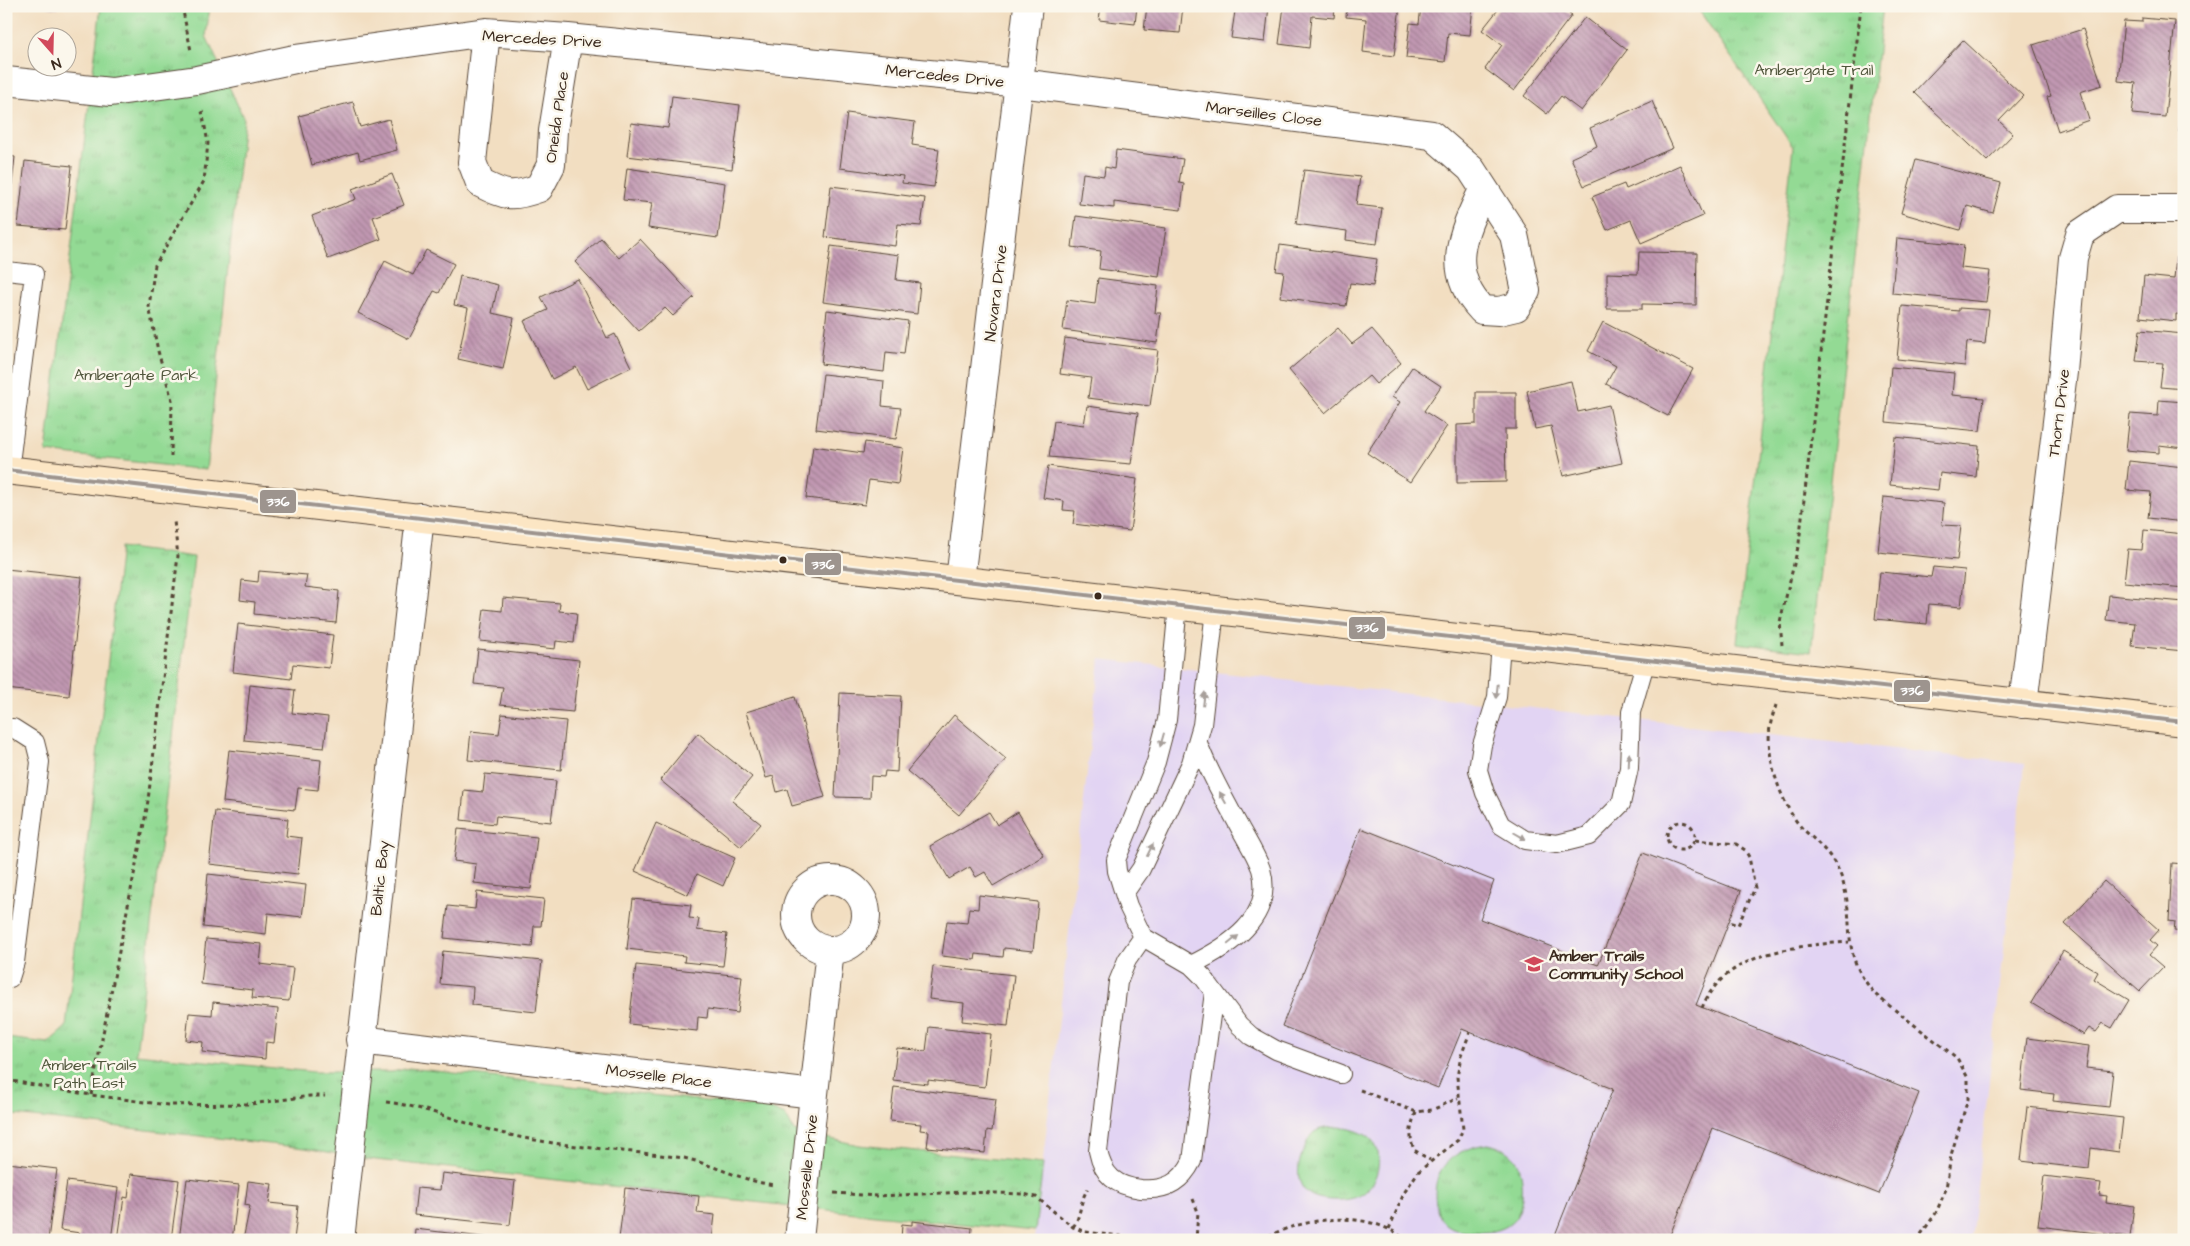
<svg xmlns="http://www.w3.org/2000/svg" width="2190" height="1246" font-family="'Architects Daughter',sans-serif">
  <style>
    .built { fill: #e2d4f3 }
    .grass { fill: url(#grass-tufts); stroke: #678259 }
    .building { fill: url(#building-back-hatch) }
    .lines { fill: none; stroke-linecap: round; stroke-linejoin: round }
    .lane-casing { stroke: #564536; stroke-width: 20 }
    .street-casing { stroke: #564536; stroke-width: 30 }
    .secondary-casing { stroke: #564536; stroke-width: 30 }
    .path { stroke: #564536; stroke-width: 3; stroke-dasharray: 4 4; stroke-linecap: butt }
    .lane { stroke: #fff; stroke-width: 18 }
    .street { stroke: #fff; stroke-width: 28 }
    .secondary { stroke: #fce6c4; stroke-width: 28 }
    .bus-1-casing { stroke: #fbf7ec; stroke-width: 8 }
    .bus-1 { stroke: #9d948e; stroke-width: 4 }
    .oneway { fill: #a79f9a }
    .bus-dot { fill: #3b2a1e; stroke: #fbf7ec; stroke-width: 2 }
    .labels { text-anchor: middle; stroke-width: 5; stroke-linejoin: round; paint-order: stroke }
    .street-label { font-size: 16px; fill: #3b2a1e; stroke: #fbf7ec }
    .park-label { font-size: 16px; fill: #51563c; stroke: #fbf7ec }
    .poi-label { font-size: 16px; font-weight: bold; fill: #3b2a1e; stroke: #fbf7ec; text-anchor: start }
    .line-badge { stroke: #fbf7ec; stroke-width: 2 }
    .badge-label { font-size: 14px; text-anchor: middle; font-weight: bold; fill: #fff }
  </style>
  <defs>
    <pattern id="grass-tufts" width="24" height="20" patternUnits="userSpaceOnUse" patternTransform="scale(1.25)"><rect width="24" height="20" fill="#93da94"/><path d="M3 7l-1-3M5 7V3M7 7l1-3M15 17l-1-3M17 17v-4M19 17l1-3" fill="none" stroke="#80bb7f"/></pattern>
    <pattern id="building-back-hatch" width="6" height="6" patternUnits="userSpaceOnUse" patternTransform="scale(1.25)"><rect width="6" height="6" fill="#c198b2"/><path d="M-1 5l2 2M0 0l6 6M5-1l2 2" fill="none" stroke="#9e7c90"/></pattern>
  </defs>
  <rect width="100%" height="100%" fill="#fbf7ec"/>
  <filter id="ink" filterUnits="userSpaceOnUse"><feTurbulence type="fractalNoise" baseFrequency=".02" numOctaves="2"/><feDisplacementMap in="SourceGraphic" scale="10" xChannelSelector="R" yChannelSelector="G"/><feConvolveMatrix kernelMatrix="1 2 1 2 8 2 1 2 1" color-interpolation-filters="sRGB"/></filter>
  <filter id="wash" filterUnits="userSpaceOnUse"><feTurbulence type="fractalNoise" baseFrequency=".0096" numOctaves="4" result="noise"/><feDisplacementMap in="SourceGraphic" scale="20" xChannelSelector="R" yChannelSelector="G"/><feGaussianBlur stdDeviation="1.12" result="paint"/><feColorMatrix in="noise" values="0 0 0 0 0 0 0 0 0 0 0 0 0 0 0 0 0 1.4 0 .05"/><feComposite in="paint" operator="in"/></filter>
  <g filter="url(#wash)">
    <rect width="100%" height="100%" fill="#f2dec1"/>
    <path class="built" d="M1100,659L2025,764L1971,1240H1034Z"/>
    <path class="grass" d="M101,6H210L206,36L244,119L206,470L46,452Z
      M1696,6H1883L1811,652L1737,643L1793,147Z
      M121,547L194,557L136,1054L314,1072H392L409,1068L769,1108L785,1115L794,1131L859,1145L1043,1164L1035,1231C812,1210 590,1183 367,1159L305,1148L6,1114V1038L48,1043L66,1027Z
      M1339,1127C1347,1128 1357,1130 1364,1134C1386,1145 1381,1179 1364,1193C1353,1201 1336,1201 1323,1199C1296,1195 1294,1171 1304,1149C1306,1144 1309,1137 1313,1133C1320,1127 1330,1128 1339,1127Z
      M1488,1144C1498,1146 1508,1150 1515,1158C1525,1172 1526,1212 1511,1223C1502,1231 1487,1233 1475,1232C1467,1232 1456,1231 1449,1227C1441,1222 1437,1213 1436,1204C1430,1168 1455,1148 1488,1144Z"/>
    <g id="blocks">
      <path class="building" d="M43,6H58V9Z
        M1101,6H1137L1135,24L1099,20Z
        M1147,6H1183L1180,33L1144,30Z
        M1214,6H1269L1265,42L1231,38L1235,11L1214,8Z
        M1284,6H1335L1334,18L1312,16L1309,48L1279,44Z
        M1347,6H1400L1394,56L1363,52L1366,19L1346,17Z
        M1421,6H1473L1470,35L1448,33L1445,62L1406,58L1410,23L1419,24Z
        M1501,6H1560L1572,15L1514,91L1485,69L1502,45L1482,30Z
        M1585,17L1627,50L1581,111L1561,96L1547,114L1524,96Z
        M2142,18L2175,21L2165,117L2132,114L2136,83L2118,81L2124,21L2142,22Z
        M2083,29L2102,85L2080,92L2089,120L2058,131L2047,97L2051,96L2033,45Z
        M1963,40L2023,96L1999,121L2013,134L1987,161L1914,92Z
        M672,96L740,105L732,169L627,156L631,123L668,128Z
        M2182,97H2184V133L2179,132Z
        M1652,101L1673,148L1584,186L1571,158L1597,146L1590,128Z
        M353,102L360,127L389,119L397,150L360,160L358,152L312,165L299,116Z
        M847,113L915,122L912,145L939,149L934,187L902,183L903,176L840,168Z
        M1116,150L1183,159L1179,183L1184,184L1181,210L1114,202V208L1079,204L1083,173L1104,176L1105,167L1114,169Z
        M6,156L15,157L8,220H6Z
        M1916,160L2001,183L1993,213L1967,206L1960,230L1901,213Z
        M25,161L72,166L65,230L18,226Z
        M1680,165L1703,216L1641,243L1631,220L1607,230L1592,197L1624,184L1626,189Z
        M627,168L725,183L718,238L648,228L652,203L623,200Z
        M1304,170L1360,177L1356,205L1382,208L1377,244L1346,240L1347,231L1296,224Z
        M392,174L404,205L373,217L381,239L328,259L312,216L356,199L352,189Z
        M831,186L925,198L921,226L898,224L895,246L825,237Z
        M1076,216L1166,228L1159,277L1099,269L1101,251L1072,247Z
        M601,238L619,258L640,239L694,297L673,316L665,308L639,331L575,262Z
        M1897,238L1964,245L1961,268L1990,271L1986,302L1892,293Z
        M1280,245L1377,259L1373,286L1350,283L1346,306L1280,297L1284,272L1276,271Z
        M831,246L899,255L896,280L920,283L917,314L823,302Z
        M426,250L454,264L439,293L434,291L409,339L358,313L385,261L413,275Z
        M1639,252L1697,253L1696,305L1642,304V309H1607V273L1638,274Z
        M2176,257H2184V315L2176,314V321L2140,317L2144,276L2174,279Z
        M460,276L498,285L492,313L514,318L503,369L458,359L468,308L454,305Z
        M1098,278L1158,286L1155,313H1161L1157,343L1063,330L1067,300L1095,304Z
        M578,279L607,338L615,334L631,367L587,389L576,367L552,379L524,321L548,310L541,297Z
        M1902,306L1959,311V308L1989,310L1985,344L1967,342L1965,366L1897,359Z
        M827,310L908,321L904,354L886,352L884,372L821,364Z
        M1603,322L1693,369L1668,416L1606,384L1616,366L1588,351Z
        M1338,328L1352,344L1372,329L1401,363L1376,384L1369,376L1325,413L1289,370Z
        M2140,330L2184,334V389L2160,387L2163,363L2136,361Z
        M1065,338L1158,350L1150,406L1088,398L1091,378L1060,374Z
        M1412,367L1441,386L1424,411L1447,426L1410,482L1367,453L1400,402L1392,397Z
        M1891,367L1954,373L1952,395L1984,398L1980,431L1886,422Z
        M823,374L884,381L882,406L901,408L896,439L816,429Z
        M1571,381L1578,412L1609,405L1622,463L1563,476L1551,426L1535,429L1527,391Z
        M1476,392H1516V429H1505L1506,482L1457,483V425L1476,424Z
        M2159,400L2184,402V448L2159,445V453L2126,450L2130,414L2158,416Z
        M1087,406L1138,413L1131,464L1049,457L1054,421L1084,425Z
        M1895,437L1979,446L1976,477L1940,473L1938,490L1890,485Z
        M865,442L903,448L898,484L869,480L865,505L806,498L813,446L863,453Z
        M2129,461L2184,467V522L2148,518L2151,492L2126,490Z
        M1048,466L1137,479L1130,531L1073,524L1075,511L1063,510L1064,501L1043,498Z
        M1884,497L1944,503L1942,525L1961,526L1957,560L1878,552Z
        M2144,530L2184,534V588L2124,582L2128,549L2142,550Z
        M1933,567L1965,570L1961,607L1929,604L1927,624L1875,619L1880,572L1931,577Z
        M6,569L82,577L69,696L6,689Z
        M259,571L307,575L305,587L339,591L336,623L254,614L255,602L240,600L242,580L258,582Z
        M2109,595L2184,602V651L2132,646L2135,623L2106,620Z
        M503,598L560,603L559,611L577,613L574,643L556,641L555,649L480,641L484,609L502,611Z
        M238,624L333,635L329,668L293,664L291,679L233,672Z
        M478,649L579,660L573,712L500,705L503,687L474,684Z
        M250,685L295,690L292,713L328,717L324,748L244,740Z
        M840,693L901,696L897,772L885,771L884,777L871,776L870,798L835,797Z
        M795,697L825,797L792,806L787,789L777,792L773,776L766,778L746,712Z
        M502,714L566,721L561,770L468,760L471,731L499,734Z
        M954,715L1006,759L959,815L907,771Z
        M698,733L752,777L732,801L761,824L741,847L660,780Z
        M229,750L321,760L318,790L298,788L295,810L223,802Z
        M485,774L556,781L551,822L496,816L495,824L461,820L464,790L483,792Z
        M215,811L288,819L286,836L302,838L298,874L209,864Z
        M989,812L997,825L1018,812L1044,856L993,886L985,872L976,877L970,867L949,879L930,846Z
        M656,823L735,858L723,886L697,874L688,895L635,871Z
        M1361,828L1494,881L1480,919L1598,965L1643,853L1741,891L1696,1005L1919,1093L1879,1194L1713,1128L1668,1240H1553L1613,1089L1462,1029L1438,1088L1282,1026Z
        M458,829L537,837L531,889L474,883L476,864L454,861Z
        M2172,863L2184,864V932L2174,931L2175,922L2169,921Z
        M208,874L306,885L302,917L268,913L266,934L203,927Z
        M2104,881L2159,930L2150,940L2157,946L2149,955L2163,967L2140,991L2065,924Z
        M477,892L544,899L541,926H534L532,947L444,938L448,906L475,909Z
        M979,895L1038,902L1033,951L1004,948L1003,957L976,954L975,960L942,956L947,921L967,923L969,908L978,909Z
        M633,899L691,905L689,918L699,919L697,930L727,934L723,966L684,962L685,956L627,949Z
        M206,939L262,944L260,964L293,968L289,1001L252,998L253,990L201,984Z
        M443,951L542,961L536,1012L472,1005L473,987L440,984Z
        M2063,951L2098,972L2094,979L2129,1000L2112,1028L2103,1023L2096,1032L2089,1028L2084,1035L2031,1003Z
        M636,965L742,976L738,1013L708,1009L707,1018L698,1017L697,1031L629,1024Z
        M933,966L1014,975L1008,1026L962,1021L964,1003L929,999Z
        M213,1002L278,1009L274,1043L266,1042L265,1059L202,1052L203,1042L186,1040L189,1013L212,1015Z
        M929,1027L991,1034L985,1087L928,1080V1084L893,1080L897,1048L926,1051Z
        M2027,1038L2089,1046L2086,1068L2113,1071L2109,1107L2053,1101L2054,1094L2021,1090Z
        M894,1087L996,1099L992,1131L987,1130L985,1153L927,1147L929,1131L920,1130L921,1124L890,1121Z
        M2027,1107L2123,1118L2119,1152L2091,1148L2089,1169L2021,1161Z
        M8,1163L57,1169L48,1240H19V1238L6,1236Z
        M442,1173L515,1181L510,1225L414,1215L417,1188L440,1190Z
        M131,1174L179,1180L171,1240H118L124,1197L128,1198Z
        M2044,1176L2101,1183L2099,1195L2107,1196L2106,1202L2134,1206L2130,1237L2038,1226Z
        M187,1179L239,1185L232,1240H179Z
        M67,1181L118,1188L111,1240H79L80,1233L60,1230Z
        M248,1181L272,1184L269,1203L298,1206L294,1240H243L250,1206L245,1205Z
        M625,1188L699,1196L697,1213L715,1215L712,1240L619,1239Z
        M912,1221L972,1228L971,1240H901L902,1224L912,1225Z
        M415,1229L491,1238V1240H414Z"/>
    </g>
  </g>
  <g filter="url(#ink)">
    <use href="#blocks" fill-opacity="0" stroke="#564536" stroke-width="1"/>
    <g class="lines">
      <g class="lane-casing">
        <path id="lane" d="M6,271L34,274L9,471
          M1178,605L1167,720L1156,762L1116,860L1117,871L1128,906L1143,937L1191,965L1203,977L1239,1025L1251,1036L1276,1050L1341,1074
          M1501,643L1497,697L1482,745L1478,770L1485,793L1501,825L1525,840L1557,844L1589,836L1621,804L1629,768L1631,712L1646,660
          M6,728H13L35,742L40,762L15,962L10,978L6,979
          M1125,892L1141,869L1191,763L1202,725L1215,610
          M1143,937L1127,960L1118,982L1098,1151C1103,1176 1116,1186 1141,1189C1165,1191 1181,1183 1192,1161L1214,992
          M1191,965C1228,947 1275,918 1261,869C1256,855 1247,841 1240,828C1225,800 1209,773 1198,743"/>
      </g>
      <g class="street-casing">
        <path id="street" d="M486,32L472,162L480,183C505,196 512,198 539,188L551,165L553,131L568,38
          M6,81L111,92L197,80L295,59L486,32L568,38L1020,83L1432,135L1471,169L1514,235L1526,291L1516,307L1499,311L1482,310C1444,270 1463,232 1483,190
          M960,580L1028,6
          M2023,704L2063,372L2073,258L2080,234L2117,209H2184
          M796 915a35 35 0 1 1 70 0a35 35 0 1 1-70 0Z
          M360,1040L814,1094L830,950
          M340,1240L420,517
          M799,1240L814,1094"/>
      </g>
      <g class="secondary-casing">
        <path id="secondary" d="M6,470L2184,722"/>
      </g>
      <path class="path" d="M182,6L191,51
        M171,457L172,400L158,351L149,306L155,265L204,181L208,143L202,111
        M1782,645L1780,622L1799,543L1861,6
        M1776,705C1774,712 1771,720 1770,727C1765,756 1782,808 1803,829C1820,845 1834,856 1842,879C1857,927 1837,952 1877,996L1957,1058L1968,1078V1099L1951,1155L1946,1189L1936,1213L1917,1240
        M1667 836a14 14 0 1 1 28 0a14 14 0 1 1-28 0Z
        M1695,840L1736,844L1745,850L1749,857L1755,888L1738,925L1729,922
        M1702,1008C1724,952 1798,945 1849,942
        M6,1080L91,1095L168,1105L251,1104L310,1096H325
        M1360,1090L1416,1112L1432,1110L1458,1098
        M91,1095L147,808L178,556L174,521
        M386,1102C429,1107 468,1126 510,1135C567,1148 626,1150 684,1158C715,1165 742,1181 774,1185
        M1416,1112C1410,1127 1409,1135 1414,1150L1430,1160
        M834,1193L877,1196L966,1192L1024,1194L1036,1197L1073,1227L1085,1232L1154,1240
        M1193,1199L1198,1212L1196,1240
        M1073,1227C1082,1215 1079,1201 1088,1189
        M1389,1229L1404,1193L1418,1172L1458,1140L1463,1129L1457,1077L1461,1056L1470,1032
        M1261,1240C1302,1217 1367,1208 1406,1240"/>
      <use href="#lane" class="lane"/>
      <use href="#street" class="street"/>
      <use href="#secondary" class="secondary"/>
      <g class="bus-1-casing">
        <path id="bus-1" d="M6,470L2184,722"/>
      </g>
      <use href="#bus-1" class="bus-1"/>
    </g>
    <defs><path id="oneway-solid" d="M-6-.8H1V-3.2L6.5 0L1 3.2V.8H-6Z" transform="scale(1.25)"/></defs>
    <g class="oneway">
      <use href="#oneway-solid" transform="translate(1497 691) rotate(96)"/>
      <use href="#oneway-solid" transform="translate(1204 699) rotate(-83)"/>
      <use href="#oneway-solid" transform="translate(1162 740) rotate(106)"/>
      <use href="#oneway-solid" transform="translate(1629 760) rotate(-88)"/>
      <use href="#oneway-solid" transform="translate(1223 798) rotate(-119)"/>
      <use href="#oneway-solid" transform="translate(1520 836) rotate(30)"/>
      <use href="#oneway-solid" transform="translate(1150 850) rotate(-64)"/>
      <use href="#oneway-solid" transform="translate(1233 940) rotate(-39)"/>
    </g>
  </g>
  <defs>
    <g id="school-bare" transform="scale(1.5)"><path d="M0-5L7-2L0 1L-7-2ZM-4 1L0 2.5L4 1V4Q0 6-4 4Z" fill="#d1495b" stroke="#fbf7ec" stroke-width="2.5" paint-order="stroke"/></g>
  </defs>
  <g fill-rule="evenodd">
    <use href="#school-bare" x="1534" y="964"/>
  </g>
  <g class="bus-dot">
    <circle cx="783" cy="560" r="4.5"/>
    <circle cx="1098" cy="596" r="4.5"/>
  </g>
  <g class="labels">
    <g class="street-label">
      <text transform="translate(542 38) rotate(3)" y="6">Mercedes Drive</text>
      <text transform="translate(945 75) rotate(6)" y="6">Mercedes Drive</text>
      <text transform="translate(1264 113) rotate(7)" y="6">Marseilles Close</text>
      <text transform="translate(556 117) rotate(-82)" y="6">Oneida Place</text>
      <text transform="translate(995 293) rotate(-83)" y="6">Novara Drive</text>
      <text transform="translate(2058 413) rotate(-83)" y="6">Thorn Drive</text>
      <text transform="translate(379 878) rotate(-84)" y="6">Baltic Bay</text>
      <text transform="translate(659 1075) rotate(7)" y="6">Mosselle Place</text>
      <text transform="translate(806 1167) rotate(-84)" y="6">Mosselle Drive</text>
    </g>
    <g class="park-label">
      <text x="1814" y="75">Ambergate Trail</text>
      <text x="136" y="380">Ambergate Park</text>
      <text x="89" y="1070">Amber Trails<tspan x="89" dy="18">Path East</tspan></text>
    </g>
    <g class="poi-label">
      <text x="1549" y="961">Amber Trails<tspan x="1549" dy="18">Community School</tspan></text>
    </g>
  </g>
  <g class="line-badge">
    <rect x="259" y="489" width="38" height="25" rx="5" fill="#9d948e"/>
    <rect x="804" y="552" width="38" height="24" rx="5" fill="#9d948e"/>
    <rect x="1348" y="616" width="38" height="24" rx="5" fill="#9d948e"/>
    <rect x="1893" y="679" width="38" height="24" rx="5" fill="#9d948e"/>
  </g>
  <g class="badge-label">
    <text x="278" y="506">336</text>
    <text x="823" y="569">336</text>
    <text x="1367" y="632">336</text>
    <text x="1912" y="695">336</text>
  </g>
  <rect width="2190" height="1246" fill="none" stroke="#fbf7ec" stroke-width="25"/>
  <g transform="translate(52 52) rotate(160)"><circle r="24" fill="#fbf7ec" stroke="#aea59a"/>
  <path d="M0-4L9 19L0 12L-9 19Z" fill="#d1495b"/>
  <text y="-8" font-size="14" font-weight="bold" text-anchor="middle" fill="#3b2a1e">N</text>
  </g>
</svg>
